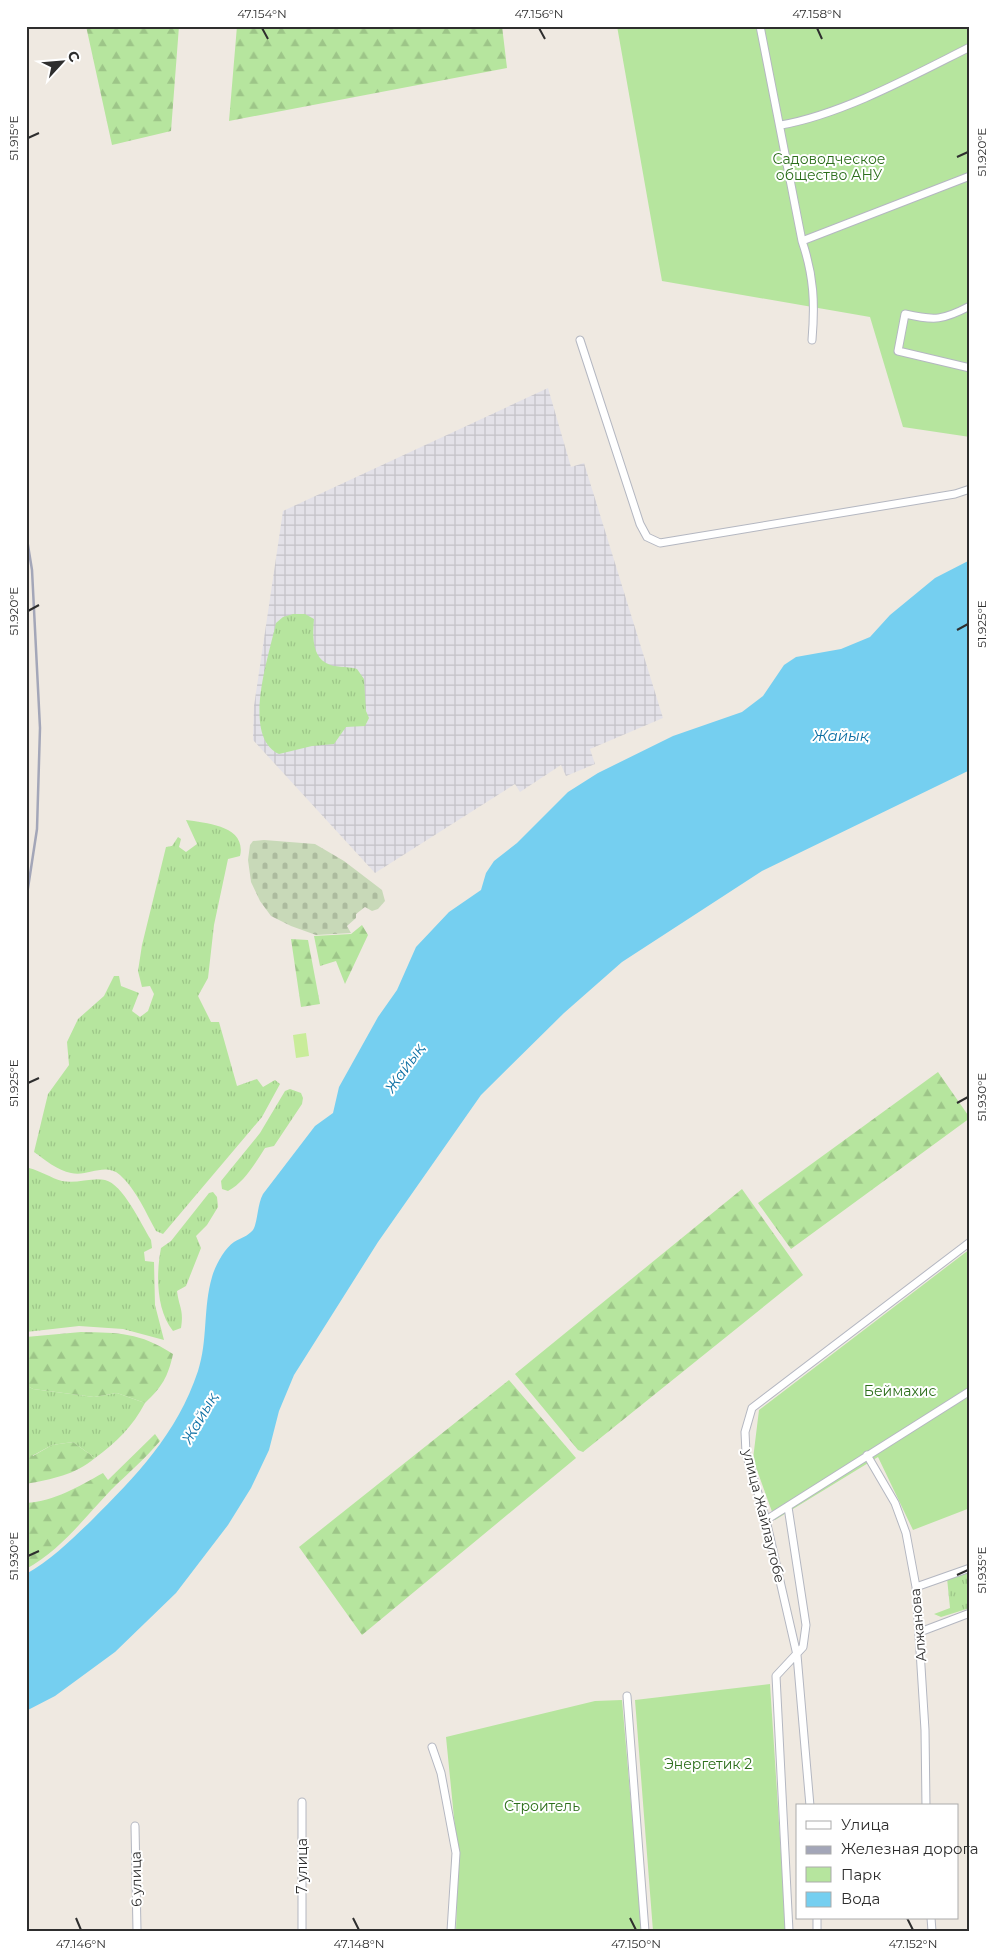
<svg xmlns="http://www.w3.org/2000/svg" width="996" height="1957" font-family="Montserrat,sans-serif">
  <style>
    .industrial { fill: url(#industrial-grid) }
    .grass { fill: url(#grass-tufts) }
    .forest { fill: url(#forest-firs) }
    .cemetery { fill: url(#cemetery-stones) }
    .park { fill: #b6e59e }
    .pitch { fill: #c9ec9a }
    .water { fill: #75cff0 }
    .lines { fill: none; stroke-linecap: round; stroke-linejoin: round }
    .street-casing { stroke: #b4b7c1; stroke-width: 9 }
    .street { stroke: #fff; stroke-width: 7 }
    .rail { stroke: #a3a6b8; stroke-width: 2.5 }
    .ticks { fill: none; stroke: #2e2e2e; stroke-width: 2 }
    .labels { text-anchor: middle; stroke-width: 4; stroke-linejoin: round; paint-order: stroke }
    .park-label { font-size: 14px; fill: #2c6e1b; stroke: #fff }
    .street-label { font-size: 14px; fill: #2e2e2e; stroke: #fff }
    .water-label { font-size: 15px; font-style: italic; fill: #0d6fa3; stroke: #fff }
    .neatline { fill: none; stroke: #2e2e2e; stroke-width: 2 }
    .ticks-label { font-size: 12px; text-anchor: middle; fill: #2e2e2e }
  </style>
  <defs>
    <pattern id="industrial-grid" width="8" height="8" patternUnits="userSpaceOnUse" patternTransform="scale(1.25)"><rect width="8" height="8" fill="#e3e1e8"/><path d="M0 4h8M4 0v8" fill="none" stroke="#c3c1c7"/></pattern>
    <pattern id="grass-tufts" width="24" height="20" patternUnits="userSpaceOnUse" patternTransform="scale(1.25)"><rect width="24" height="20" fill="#b6e59e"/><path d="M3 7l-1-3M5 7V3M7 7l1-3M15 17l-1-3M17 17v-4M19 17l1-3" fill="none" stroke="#9dc588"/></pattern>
    <pattern id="forest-firs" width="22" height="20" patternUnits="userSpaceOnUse" patternTransform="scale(1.25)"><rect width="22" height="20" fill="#b6e59e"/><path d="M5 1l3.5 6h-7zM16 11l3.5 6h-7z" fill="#9dc588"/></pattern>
    <pattern id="cemetery-stones" width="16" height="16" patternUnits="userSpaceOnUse" patternTransform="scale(1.25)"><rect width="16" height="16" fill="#c8d9b8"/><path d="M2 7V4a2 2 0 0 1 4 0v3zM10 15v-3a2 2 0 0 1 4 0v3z" fill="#acbb9e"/></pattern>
  </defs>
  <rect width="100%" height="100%" fill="#efe9e1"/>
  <path class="industrial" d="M548,388L571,467L584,463L663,718L590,749L595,764L566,776L561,765L520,792L515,784L375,873L253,740L254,706L283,511Z"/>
  <path class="grass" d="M293,614H305L314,619C313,633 311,655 326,663C334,668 347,666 357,669L364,679L366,711L369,718L365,726L346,727L334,744L312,746L279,754C241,736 269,656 276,623L283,617Z
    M186,820C207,823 247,826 240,856L228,859L214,925L208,978L198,996L211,1022H219L237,1086L257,1079L263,1087L275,1080L280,1084L262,1117L163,1234L156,1231C146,1213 136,1189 120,1175C105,1162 88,1177 71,1173C58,1171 44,1159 34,1152L48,1094L69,1065L67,1042L78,1019L104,996L114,976H119L121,986L139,993L132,1011L140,1017L148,1011L154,994L150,986L142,987L138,971L142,945L166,847L172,846L178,837L181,839L179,847L186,852L197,844Z
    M290,1089L301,1093L303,1098L302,1104L274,1146L265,1148C256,1162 244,1183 228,1191L222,1189L221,1181L260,1133L285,1091Z
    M29,1168C41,1171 51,1178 62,1181C76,1184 93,1177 105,1180C123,1184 141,1224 151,1240L152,1248L144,1252L145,1261L154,1262L155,1305L164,1340L123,1329L79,1326L26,1332V1169Z
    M213,1192L217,1197L218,1207L207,1225L196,1236L201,1248L186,1286L177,1291C179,1308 184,1309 181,1328L173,1331C156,1310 156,1274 161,1248L171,1241L209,1193Z
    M26,1385L33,1389L94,1397L117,1393L145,1403C133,1426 116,1443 95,1458L73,1442L52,1445L32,1456L26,1452Z
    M970,1571V1608L941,1617L934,1614L950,1608L947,1578Z"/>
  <path class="forest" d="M86,26H179L171,131L112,145Z
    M237,26H502L507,68L229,121Z
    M362,925L368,935L345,984L336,961L320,966L314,936L351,934Z
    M291,939L308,940L320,1004L301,1007Z
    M938,1072L970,1118L791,1249L758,1203Z
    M742,1189L803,1275L583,1452L578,1450L515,1374Z
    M81,1332C119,1333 139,1332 173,1354C168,1377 162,1387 145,1403L117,1393L94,1397L33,1389L26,1385V1337Z
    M509,1380L576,1458L362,1635L299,1547Z
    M155,1434L160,1441C145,1459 127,1474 111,1490C84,1518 61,1550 26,1569V1503C55,1501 78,1487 103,1473L108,1480Z
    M73,1442L95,1458C75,1475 52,1479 26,1484V1452L33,1456L52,1445Z"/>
  <path class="cemetery" d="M264,840L315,844L344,861L382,890L385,901L378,909L372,911L365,907L356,914V918L347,926L351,933L316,935L291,926L271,916L260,901L251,882L248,860L250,845L253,841Z"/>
  <path class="park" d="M617,26H970V437L903,427L870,317L662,281Z
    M970,1249V1508L913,1530L878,1457L775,1520L753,1459L759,1410Z
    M770,1684L786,1931H653L635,1700Z
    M622,1700L642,1931H456L458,1858L446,1737L595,1701Z"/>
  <path class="pitch" d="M306,1033L309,1056L296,1058L293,1035Z"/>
  <path class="water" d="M970,560V770L762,871L622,962L564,1013L481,1095L378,1242L294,1375L279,1411L269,1450L251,1488L228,1525L176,1593L115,1652L55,1696L26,1711V1574C50,1561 71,1540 91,1521C136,1476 177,1434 198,1371C208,1341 203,1307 212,1277C215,1266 224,1249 234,1242C241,1238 248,1236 253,1230C258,1222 257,1205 263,1194L315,1126L333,1113L339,1087L378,1017L397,990L416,947L449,912L481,890L486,873L494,861L517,843L568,792L598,773L673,736L742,712L763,696L784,665L796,657L841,649L870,637L890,615L935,578Z"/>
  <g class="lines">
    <g class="street-casing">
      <path id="street" d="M760,26L802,241C814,276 815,304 812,340
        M781,125C843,114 912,76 970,47
        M802,241L970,176
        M970,306C943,320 935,321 905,314L898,351L970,368
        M580,340L640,524L647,537L660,543L955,494L970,489
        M867,1455L895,1503L906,1533L916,1587L925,1730L926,1806
        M788,1507L806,1625L803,1647L776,1676L789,1931
        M766,1520L970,1391
        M916,1587L970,1568
        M920,1632L970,1613
        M627,1696L645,1931
        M432,1747L441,1773L456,1853L451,1931
        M810,1806L797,1655L766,1520L746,1453L745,1432L752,1408L970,1242
        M135,1826L137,1931
        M817,1918V1931
        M931,1918L932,1931
        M302,1931V1802"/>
    </g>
    <use href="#street" class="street"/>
    <path class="rail" d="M26,533L32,570L40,728L37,829L26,901"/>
  </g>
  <path class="ticks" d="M262,28L268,39M539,28L545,39M817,28L822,39M28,138L39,133M957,157L968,152M28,611L39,605M957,630L968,624M28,1083L39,1078M957,1103L968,1097M28,1556L39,1551M957,1575L968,1570M76,1918L81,1930M353,1918L359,1930M630,1918L636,1930M907,1918L913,1930"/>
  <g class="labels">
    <g class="park-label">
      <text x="829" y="164">Садоводческое<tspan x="829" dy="16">общество АНУ</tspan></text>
      <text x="900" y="1396">Беймахис</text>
      <text x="708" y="1769">Энергетик 2</text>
      <text x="542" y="1811">Строитель</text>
    </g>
    <g class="street-label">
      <text transform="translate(764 1516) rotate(76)" y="5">улица Жайлаутобе</text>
      <text transform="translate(918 1625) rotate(-95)" y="5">Алжанова</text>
      <text transform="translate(302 1866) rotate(-90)" y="5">7 улица</text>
      <text transform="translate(136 1879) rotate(-91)" y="5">6 улица</text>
    </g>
    <g class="water-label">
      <text x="841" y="741">Жайық</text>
      <text transform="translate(405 1068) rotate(-55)" y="5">Жайық</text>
      <text transform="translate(200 1418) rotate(-60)" y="5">Жайық</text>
    </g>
  </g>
  <rect width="996" height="1957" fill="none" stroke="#ffffff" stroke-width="55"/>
  <rect x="796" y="1804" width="162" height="115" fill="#ffffff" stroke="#ababab"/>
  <rect x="806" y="1821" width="25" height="8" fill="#ffffff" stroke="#ababab"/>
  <text x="841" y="1830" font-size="15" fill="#2e2e2e">Улица</text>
  <rect x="806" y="1846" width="25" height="8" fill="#a3a6b8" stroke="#ababab"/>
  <text x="841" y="1854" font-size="15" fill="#2e2e2e">Железная дорога</text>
  <rect x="806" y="1867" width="25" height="15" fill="#b6e59e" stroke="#ababab"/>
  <text x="841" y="1880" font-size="15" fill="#2e2e2e">Парк</text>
  <rect x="806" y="1892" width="25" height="15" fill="#75cff0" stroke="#ababab"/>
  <text x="841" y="1904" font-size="15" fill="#2e2e2e">Вода</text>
  <g transform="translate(62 62) rotate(64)" stroke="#ffffff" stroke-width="4" paint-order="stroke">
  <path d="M0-4L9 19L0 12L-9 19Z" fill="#2e2e2e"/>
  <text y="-8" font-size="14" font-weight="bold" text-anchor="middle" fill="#2e2e2e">С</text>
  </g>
  <rect x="28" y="28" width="940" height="1902" class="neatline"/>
  <g class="ticks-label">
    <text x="262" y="18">47.154°N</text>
    <text x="539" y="18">47.156°N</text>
    <text x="817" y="18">47.158°N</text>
    <text transform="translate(14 138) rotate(-90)" y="4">51.915°E</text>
    <text transform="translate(982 152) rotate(-90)" y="4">51.920°E</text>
    <text transform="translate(14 611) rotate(-90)" y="4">51.920°E</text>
    <text transform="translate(982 624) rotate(-90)" y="4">51.925°E</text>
    <text transform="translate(14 1083) rotate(-90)" y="4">51.925°E</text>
    <text transform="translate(982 1097) rotate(-90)" y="4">51.930°E</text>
    <text transform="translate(14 1556) rotate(-90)" y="4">51.930°E</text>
    <text transform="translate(982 1570) rotate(-90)" y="4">51.935°E</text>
    <text x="81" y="1948">47.146°N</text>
    <text x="359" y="1948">47.148°N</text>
    <text x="636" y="1948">47.150°N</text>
    <text x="913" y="1948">47.152°N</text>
  </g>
</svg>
